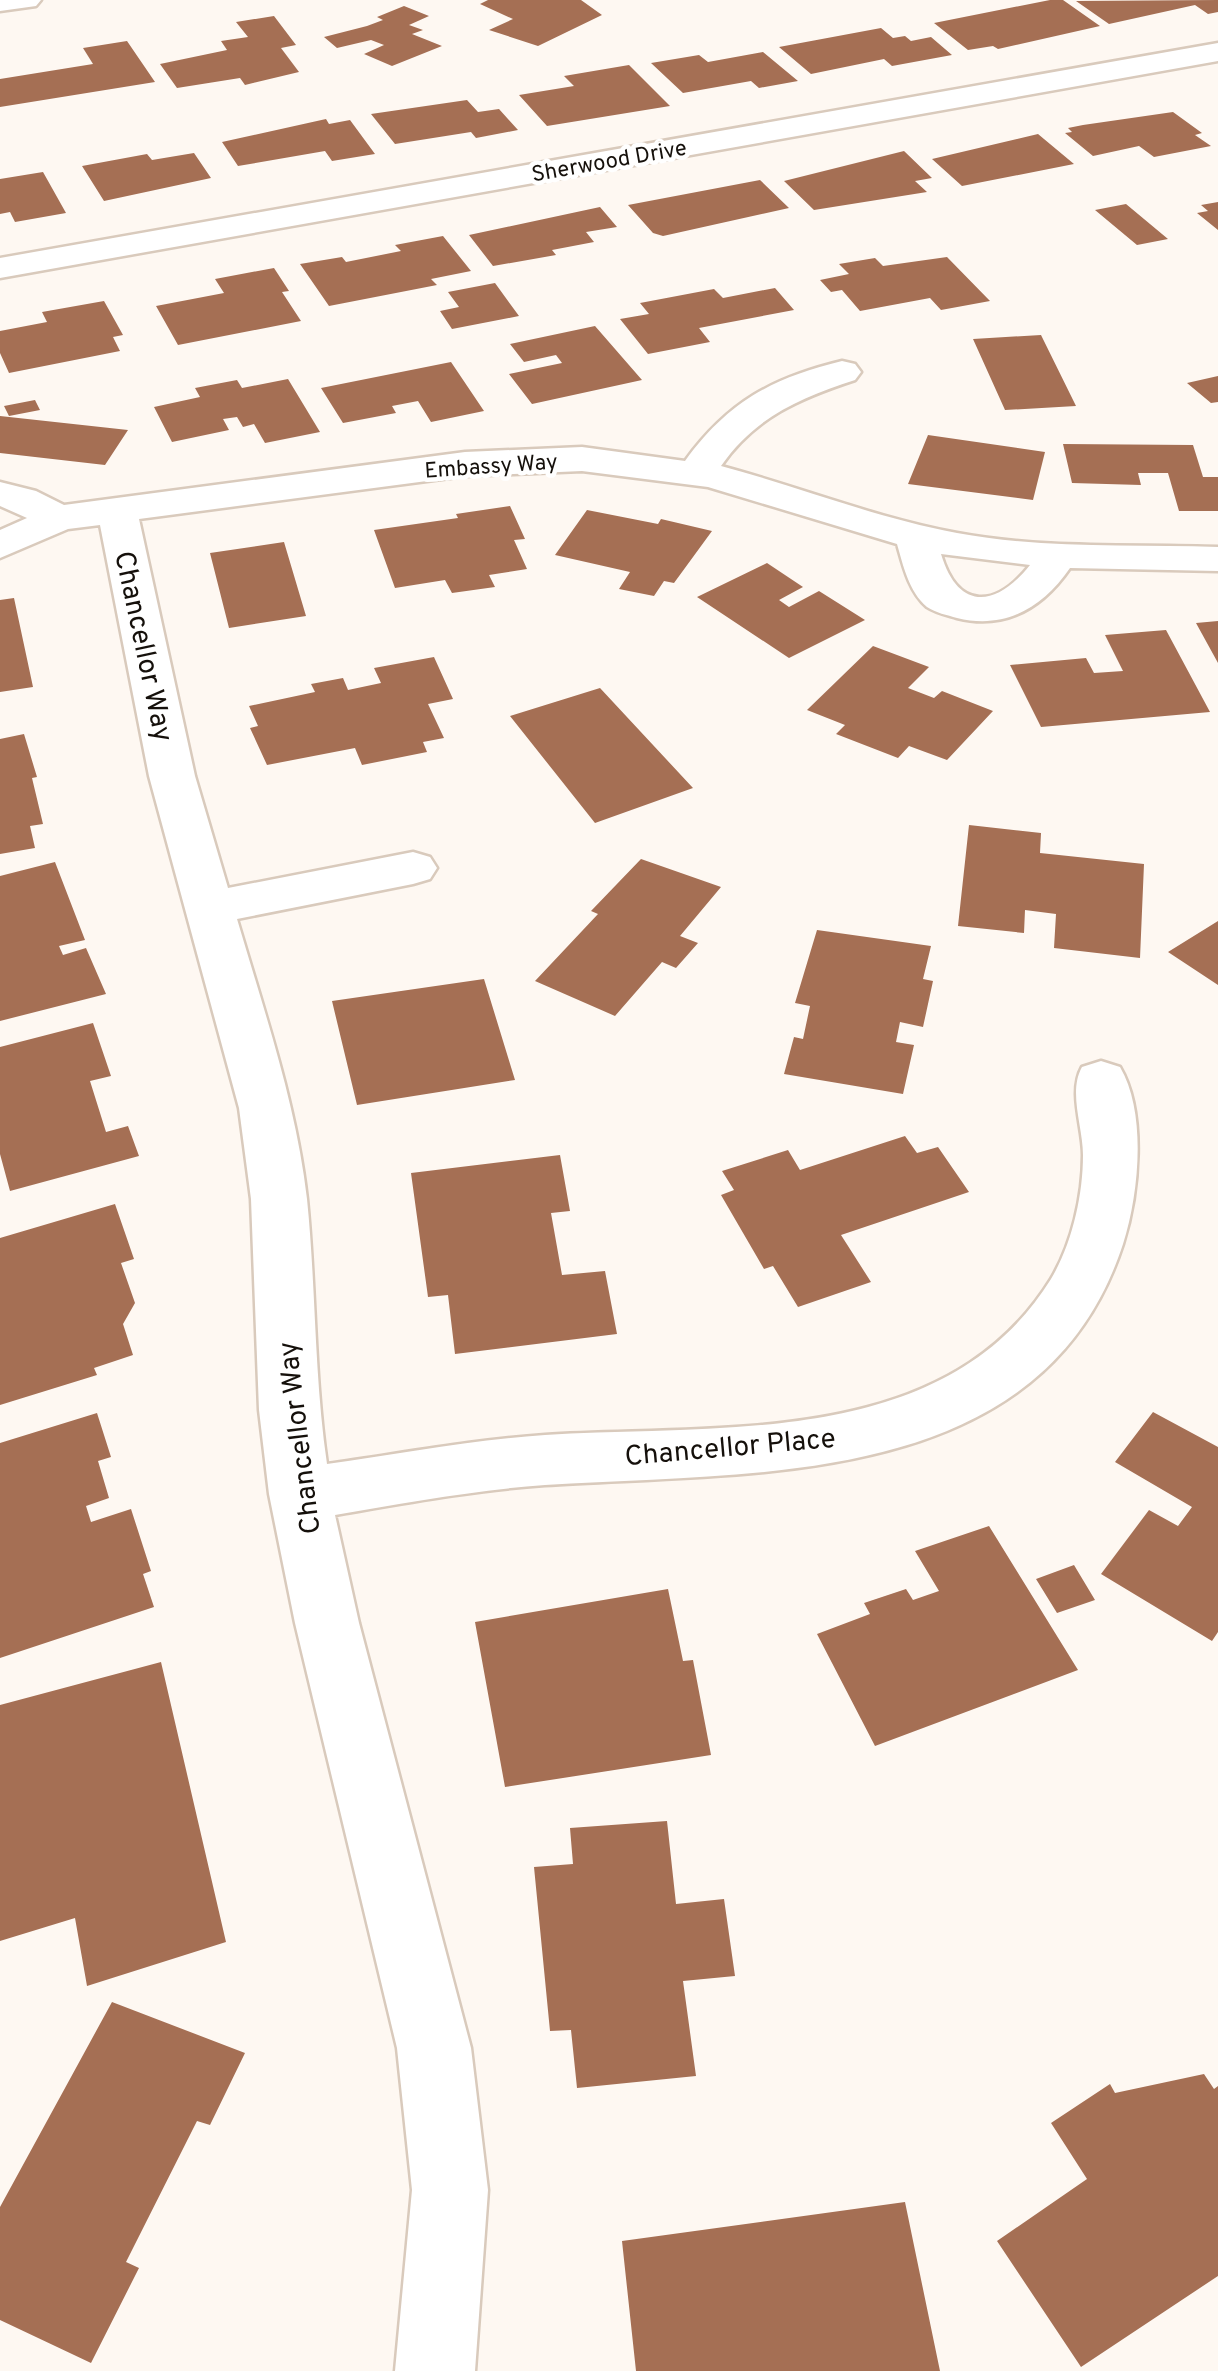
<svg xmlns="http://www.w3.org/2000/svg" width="1218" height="2371" font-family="Overpass,sans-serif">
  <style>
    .building { fill: #a56f54 }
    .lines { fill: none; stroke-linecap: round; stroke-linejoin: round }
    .minor-casing { stroke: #d9cabc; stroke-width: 5 }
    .minor { fill: #fff; fill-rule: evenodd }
    .labels { text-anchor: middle; stroke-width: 9; stroke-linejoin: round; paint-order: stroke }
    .far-street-label { font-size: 22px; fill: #15100b; stroke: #fff }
    .street-label { font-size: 28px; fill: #15100b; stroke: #fff }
  </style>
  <rect width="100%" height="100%" fill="#fef8f2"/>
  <path class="building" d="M488,0H581L602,15L538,46L489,30L513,19L480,4Z
    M1050,0H1063L1100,26L998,49L993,46L968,50L934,23Z
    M1218,0V12L1208,14L1195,5L1109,24L1076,1Z
    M404,6L429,16L409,25L423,30L412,34L442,46L392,66L364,54L384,45L371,40L337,48L324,37L367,26L383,20L377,17Z
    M274,16L296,45L281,48L299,72L245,85L240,78L177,88L160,64L227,50L221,41L248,37L236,22Z
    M881,28L893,38L905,36L911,41L931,37L952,55L892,66L884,59L811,74L779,47Z
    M127,41L155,82L0,107V79L93,64L83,48Z
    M763,52L798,81L759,88L751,81L683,93L651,63L699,55L708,62Z
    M629,65L670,106L547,126L519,95L574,86L564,76Z
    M467,100L478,112L499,109L518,130L476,138L471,132L395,144L371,114Z
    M1173,112L1202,133L1195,135L1211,146L1154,157L1139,146L1093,156L1065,133L1072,132L1068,128L1083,125Z
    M326,119L329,124L350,120L375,154L332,161L325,151L238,166L222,142Z
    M1038,134L1074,164L962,186L932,159Z
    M904,151L932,178L915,181L927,192L814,210L784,181Z
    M194,153L211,178L104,201L82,166L147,154L152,160Z
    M43,172L66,213L15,222L10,212L0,214V179Z
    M760,180L789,208L663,236L653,233L628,205Z
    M1218,202V230L1197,213L1208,211L1201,205Z
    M1126,204L1168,239L1137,245L1095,210Z
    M600,207L617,227L586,232L594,242L552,250L556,255L493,266L469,235Z
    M443,236L471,271L431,279L437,285L329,306L300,264L342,257L346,262L401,251L395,245Z
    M947,257L990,301L941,310L930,298L860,311L842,290L831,292L820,280L849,274L839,264L875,258L883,266Z
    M274,268L289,291L282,292L301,321L178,345L156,306L224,293L215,279Z
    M495,283L519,316L452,329L440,311L459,307L448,292Z
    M775,288L794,310L699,328L710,342L648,354L620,319L649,314L640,303L714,289L723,298Z
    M104,301L123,335L113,337L120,351L9,373L0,353V331L47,322L42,312Z
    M595,326L642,380L532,404L509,374L562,363L556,355L524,362L510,344Z
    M1041,335L1076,406L1005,410L973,339Z
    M451,362L484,411L431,422L418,401L392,406L396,413L343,423L321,388Z
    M1218,376V402L1211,403L1187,383Z
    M288,379L320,432L265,443L254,424L243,427L237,417L223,419L229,430L172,442L154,407L200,397L195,388L237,380L242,388Z
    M35,400L40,410L9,416L4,406Z
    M0,416L128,430L105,465L0,453Z
    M928,435L1045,452L1033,500L908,484Z
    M1063,444L1193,445L1203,477H1218V511H1179L1168,473H1138L1141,485L1072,483Z
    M510,506L525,539L514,540L527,569L489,575L495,587L452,593L445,580L395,588L374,530L458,518L456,514Z
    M587,510L658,524L661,519L712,531L674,583L664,581L654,596L619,589L630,572L555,555Z
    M284,542L306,616L229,628L210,553Z
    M767,563L803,587L779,600L789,607L819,591L865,620L789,658L697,597Z
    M14,598L33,687L0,692V600Z
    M1218,621V663L1196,623Z
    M1166,630L1210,712L1041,727L1010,665L1086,658L1094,673L1123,671L1105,635Z
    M873,646L929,667L908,688L934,698L942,691L993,711L947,760L909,746L898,758L836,734L845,725L807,710Z
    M434,657L453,699L428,704L444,738L423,742L427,752L362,765L355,748L267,765L250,728L258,726L249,706L315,692L311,684L343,678L348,690L381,683L374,668Z
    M600,688L693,788L595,823L510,716Z
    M24,734L37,777L32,778L43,824L30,826L35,848L0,854V739Z
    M969,825L1041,833L1040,853L1144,864L1140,958L1054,948L1056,914L1025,910L1024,933L958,926Z
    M641,859L721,887L680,936L698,943L676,968L662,962L615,1016L535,981L598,914L591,911Z
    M55,862L85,940L59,946L63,955L86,948L106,994L0,1021V876Z
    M1218,921V985L1168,952Z
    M817,930L931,946L923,979L933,981L923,1027L900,1022L896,1042L914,1045L903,1094L784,1074L794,1037L803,1039L810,1006L795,1003Z
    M484,979L515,1080L357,1105L332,1001Z
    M93,1023L111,1076L90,1081L106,1132L128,1126L139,1156L10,1191L0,1154V1047Z
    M905,1136L917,1153L938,1147L969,1192L841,1235L871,1282L798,1307L773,1266L764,1269L721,1195L734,1190L722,1171L788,1150L800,1170Z
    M560,1155L570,1211L551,1213L562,1275L605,1271L617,1334L455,1354L448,1295L428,1297L411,1173Z
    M115,1204L134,1259L121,1263L135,1303L123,1324L133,1355L94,1368L97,1375L0,1405V1238Z
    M1153,1412L1218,1447V1632L1212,1641L1101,1574L1149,1510L1178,1526L1192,1507L1115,1462Z
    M97,1413L111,1457L98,1461L109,1498L86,1506L91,1522L131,1509L151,1571L143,1574L154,1607L0,1658V1443Z
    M989,1526L1078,1670L875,1746L817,1634L870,1614L864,1603L906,1589L913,1600L939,1591L915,1551Z
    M1074,1565L1095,1600L1057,1613L1036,1579Z
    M668,1589L683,1661L693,1660L711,1755L505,1787L475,1622Z
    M161,1662L226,1942L87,1986L75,1918L0,1941V1705Z
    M667,1821L676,1904L724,1899L735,1976L683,1981L696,2076L577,2088L571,2030L550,2031L534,1867L573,1864L570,1828Z
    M112,2002L245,2053L210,2125L197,2121L126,2262L139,2268L91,2363L0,2320V2207Z
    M1204,2074L1214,2089L1218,2086V2276L1081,2367L997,2241L1087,2179L1051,2123L1110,2084L1115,2093Z
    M905,2202L940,2371H636L622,2241Z"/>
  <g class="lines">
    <g class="minor-casing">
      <path id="minor" d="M0,0H41L36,6L0,11Z
        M1218,43V61L0,278V258Z
        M842,361L855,364L861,372L855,380C800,398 755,417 721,466C800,487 876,518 957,533C1042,549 1132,544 1218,547V571L1070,568C1043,607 1006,630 957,618C947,615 936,613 927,607C909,592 903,565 897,544L708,487L582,471L465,476L139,519L195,776L228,888L413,852L430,857L437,868L430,879L413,884L237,919C264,1011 296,1103 307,1199C316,1287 314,1376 327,1464C399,1454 471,1440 545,1435C717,1424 945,1450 1051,1279C1072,1244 1083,1196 1083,1155C1083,1127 1068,1092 1082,1067L1101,1061L1120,1067C1147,1113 1139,1194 1123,1244C1042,1492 753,1471 545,1485C475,1490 405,1503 335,1515L359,1623L471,2048L488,2190L475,2371H395L412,2190L397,2048L295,1623L269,1494L259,1410L251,1199L239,1108L149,776L100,525L68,529L0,558V530L27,518L0,506V482L36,491L64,505L465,452L582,447L685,461C728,402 772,378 842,361ZM941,554L1030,565C996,608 958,611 941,554Z"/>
    </g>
    <use href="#minor" class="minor"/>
  </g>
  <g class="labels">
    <g class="far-street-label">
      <text transform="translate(609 160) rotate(-10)" y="8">Sherwood Drive</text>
      <text transform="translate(491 465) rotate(-4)" y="8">Embassy Way</text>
    </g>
    <g class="street-label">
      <text transform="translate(145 646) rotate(78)" y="10">Chancellor Way</text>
      <text transform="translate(298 1438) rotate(-97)" y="10">Chancellor Way</text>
      <text transform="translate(730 1446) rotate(-5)" y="10">Chancellor Place</text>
    </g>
  </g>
</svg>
